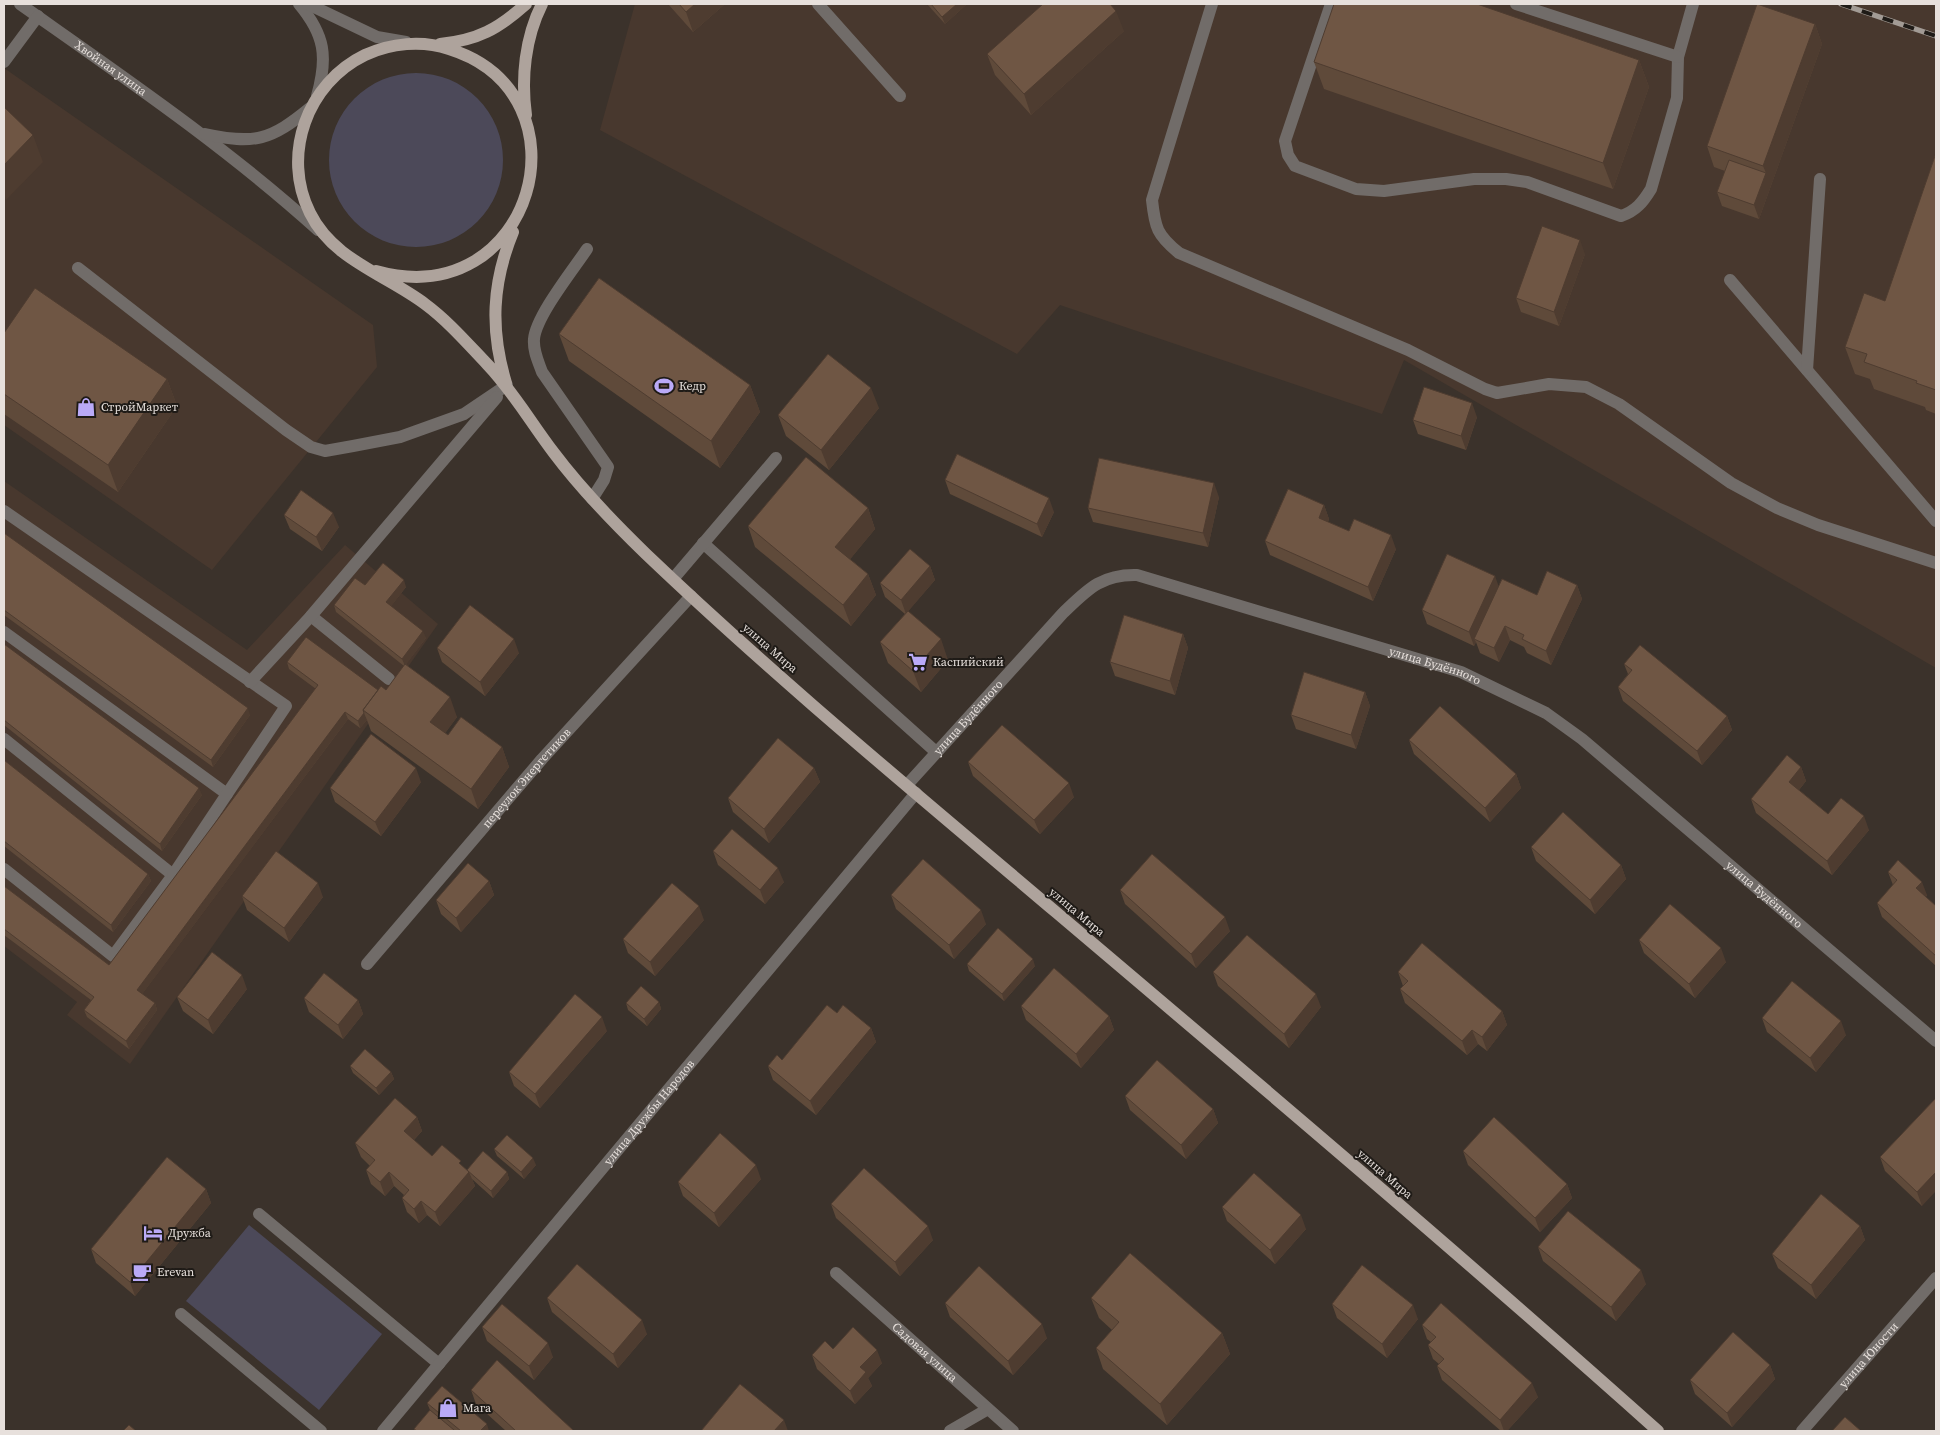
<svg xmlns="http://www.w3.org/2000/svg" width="1940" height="1435" font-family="'Source Serif 4',serif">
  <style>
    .built { fill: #48382e }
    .green { fill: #4c4959 }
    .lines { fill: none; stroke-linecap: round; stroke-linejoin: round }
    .minor { stroke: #716c69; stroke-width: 12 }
    .major { stroke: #aea39c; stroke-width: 12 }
    .rail-casing { stroke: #a29b95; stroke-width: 5.5 }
    .rail { stroke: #1f1b17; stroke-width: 4; stroke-dasharray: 11; stroke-linecap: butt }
    .wall { fill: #5f4a3a }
    .shaded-wall { fill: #4e3c30 }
    .building { fill: #6f5644; stroke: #4e3c30 }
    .labels { text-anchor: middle; stroke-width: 4; stroke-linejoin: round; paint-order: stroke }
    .street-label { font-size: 12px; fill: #e7e0dc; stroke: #1f1b17 }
    .poi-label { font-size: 12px; fill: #e7e0dc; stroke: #1f1b17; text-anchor: start }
  </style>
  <rect width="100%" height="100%" fill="#3b322b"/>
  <path class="built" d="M635,4H1936V668L1404,360L1382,414L1060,305L1017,354L600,130Z
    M4,68L373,325L377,367L212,570L4,425Z
    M4,481L247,650L345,545L438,624L130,1064L67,1015L77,1002L4,946Z"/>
  <path class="green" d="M329 160a87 87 0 1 1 174 0a87 87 0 1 1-174 0Z
    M249,1225L382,1334L319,1410L186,1301Z"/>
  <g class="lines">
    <g class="minor">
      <path id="s1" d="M20,4C122,76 225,146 318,230"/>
      <path d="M299,4C325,35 328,57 317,96"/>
      <path d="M308,4L377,37L406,42"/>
      <path d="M818,4L900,96"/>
      <path d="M1212,4L1152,200C1155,228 1157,235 1179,253L1408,350L1485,389L1497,393L1549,384L1586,387L1619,404L1731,483L1777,508L1818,525L1936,563"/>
      <path d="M1331,4L1285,141L1288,155L1295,166L1356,189L1384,191L1474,179H1506L1527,182L1621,216C1636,211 1643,202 1651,189L1677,98L1678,57L1693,4"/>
      <path d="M1516,4L1678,57"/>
      <path d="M4,62L38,16"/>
      <path d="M205,134C255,145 271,140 310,108"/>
      <path d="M587,249C573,270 536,316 534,339C533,351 538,361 542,372L608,467L604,480L592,499"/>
      <path d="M78,268L286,430L311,447L325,451L353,446L400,437L464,414L507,385"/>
      <path d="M1730,280L1936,521"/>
      <path d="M1807,370L1820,179"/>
      <path d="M4,511L286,706L227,794L4,632"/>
      <path d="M703,543L936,752"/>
      <path d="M673,579L776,458"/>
      <path d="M311,616L389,679"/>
      <path d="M250,682L311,616L497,397"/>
      <path d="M4,739L173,875L113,956L4,869"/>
      <path id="s2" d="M907,785L1063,613C1087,590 1101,574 1137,575L1461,672L1546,713L1582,739L1936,1041"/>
      <path d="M173,875L227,794"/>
      <path id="s3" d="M367,964L542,759L691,596"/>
      <path d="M259,1214L439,1364"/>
      <path id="s4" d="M836,1273L1013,1431"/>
      <path d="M181,1314L321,1431"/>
      <path id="s5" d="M383,1431L916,793"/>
      <path d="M950,1431L988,1409"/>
      <path id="s6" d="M1802,1431L1936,1278"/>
    </g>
    <path class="major" d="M440,44C478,40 498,29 526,4
      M526,115C521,78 525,38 542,4
      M376,271C534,315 594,94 449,49C422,40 391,43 365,55C307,83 281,155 310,213C333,260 385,274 425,304C448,321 467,343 487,364C513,391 531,423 554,453C581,489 613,522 646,554C777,679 918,795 1057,913C1259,1084 1461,1255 1658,1431
      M506,383C490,330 492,283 513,232"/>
    <g class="rail-casing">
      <path id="rail" d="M1841,4L1936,36"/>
    </g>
    <use href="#rail" class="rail"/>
  </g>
  <path class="wall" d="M668,4H725L693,32Z
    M927,4H967L945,24Z
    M1815,24L1822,44L1759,219L1722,206L1717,192L1725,171L1714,167L1707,146Z
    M1124,31L1031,115L995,75L987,54Z
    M1639,60L1649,87L1613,189L1324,89L1314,62Z
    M1936,153V414L1926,410L1925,407L1874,389L1870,379L1855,374L1845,347L1885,301Z
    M1585,254L1559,326L1521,312L1516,298Z
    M4,333L167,379L177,406L118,492L4,414Z
    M559,334L750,385L760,412L720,468L569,361Z
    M879,408L829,470L786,436L778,415Z
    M1477,417L1466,450L1418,434L1413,420Z
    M945,480L1054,512L1042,537L950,494Z
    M1219,497L1208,547L1093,522L1088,508Z
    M1324,505L1329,519L1328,522L1349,531L1396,549L1373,601L1270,555L1265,541Z
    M868,508L875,529L850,559L868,574L876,595L851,626L755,547L748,526Z
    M284,515L339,527L322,551L290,529Z
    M4,533L250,715L213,767L4,615Z
    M930,566L935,580L908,611L948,660L921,692L888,663L880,642L905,614L885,597L880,583Z
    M365,585L406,587L391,606L426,638L406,664L457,717L445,733L448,735L502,747L509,767L478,809L371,731L367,720L360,728L348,719L142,994L155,1003L157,1010L129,1049L87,1017L84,1010L91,1000L4,935V886L109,965L316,689L289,669L287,662L378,690H386L404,666L336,612L334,605Z
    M1577,585L1582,599L1551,665L1527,653L1524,647L1510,640L1499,662L1480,653L1476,642L1474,646L1427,624L1422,610L1499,587L1537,595Z
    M1183,634L1188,648L1175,695L1115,676L1110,662Z
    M4,644L202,795L162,851L4,725Z
    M437,648L519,653L485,696L442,662Z
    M1624,664L1727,716L1732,730L1702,765L1623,701L1618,687L1628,674Z
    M1365,692L1370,706L1356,749L1296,729L1291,715Z
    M1409,740L1516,774L1521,788L1490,822L1414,754Z
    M4,760L148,874L151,881L113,932L4,846Z
    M968,762L1074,797L1040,834L973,776Z
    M1801,767L1806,781L1799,790L1828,814L1869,830L1832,875L1756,813L1751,799Z
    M814,768L820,782L769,843L733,812L728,798Z
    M421,782L381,836L335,802L330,788Z
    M1531,847L1621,865L1626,879L1595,914L1536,861Z
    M713,851L784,882L765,904L718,865Z
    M1888,872L1927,895L1926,897L1936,906V966L1882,917L1877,903L1893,885Z
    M489,881L494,895L461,932L441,914L436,900Z
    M1120,890L1230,931L1196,968L1125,904Z
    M891,895L986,924L954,959L896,909Z
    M242,896L323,897L289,942L247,910Z
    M704,920L655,976L628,953L623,939Z
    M1639,940L1726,962L1695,998L1644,953Z
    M967,964L1035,966L1004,1001L969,971Z
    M1213,972L1321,1007L1289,1048L1218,986Z
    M1398,972L1502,1011L1507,1025L1487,1051L1478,1044L1467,1055L1405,1003L1400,989L1403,986Z
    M247,989L213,1034L183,1011L177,997Z
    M304,998L358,1000L363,1014L343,1039L309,1012Z
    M659,1002L661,1009L647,1026L628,1010L626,1003Z
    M1021,1006L1109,1016L1114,1030L1081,1068L1026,1020Z
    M837,1013L871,1028L876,1042L816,1115L773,1080L768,1066L782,1060Z
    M1762,1018L1846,1035L1816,1072L1767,1032Z
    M607,1031L540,1108L514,1086L509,1072Z
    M350,1066L391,1072L394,1079L379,1095L353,1073Z
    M1125,1096L1213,1109L1218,1123L1186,1159L1130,1110Z
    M1936,1098L1922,1206L1885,1171L1880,1157Z
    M417,1117L422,1131L414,1140L432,1156L463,1167L467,1170L507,1172L509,1179L493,1198L472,1179L475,1186L440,1226L427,1215L419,1223L407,1212L402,1198L404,1195L394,1186L385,1196L371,1184L366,1170L370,1166L361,1157L355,1143Z
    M494,1149L536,1165L524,1179L497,1156Z
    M1463,1151L1567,1184L1572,1198L1540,1232L1468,1165Z
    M761,1179L719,1227L683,1196L678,1182Z
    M206,1189L211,1203L135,1296L96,1263L91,1249Z
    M831,1204L933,1240L900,1276L836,1218Z
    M1222,1207L1306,1229L1275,1264L1227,1221Z
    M1860,1226L1865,1240L1816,1299L1778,1268L1772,1254Z
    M1538,1247L1646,1284L1616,1321L1543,1261Z
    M547,1298L647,1334L618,1368L552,1312Z
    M1091,1298L1222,1333L1230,1354L1167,1425L1103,1369L1096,1348L1112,1330L1099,1318Z
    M945,1303L1047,1338L1013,1375L950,1317Z
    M1332,1304L1418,1319L1387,1358L1337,1318Z
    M1422,1325L1538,1397L1507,1431H1501L1442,1380L1437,1366L1439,1364L1433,1359L1428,1345L1431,1342L1427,1339Z
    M482,1327L553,1357L534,1380L487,1341Z
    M833,1349L882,1363L868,1378L872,1386L855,1404L817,1369L812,1355Z
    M1770,1365L1775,1379L1732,1427L1695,1394L1690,1380Z
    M471,1390L573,1430L574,1431H506L476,1404Z
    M427,1403L489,1431H415L414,1429L430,1410Z"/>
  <path class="shaded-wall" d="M695,4H725L693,32L686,12Z
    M957,4H967L945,24L942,17Z
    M1116,11L1124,31L1031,115L1024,94Z
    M1815,24L1822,44L1759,219L1754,205L1766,173L1763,166Z
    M1639,60L1649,87L1613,189L1603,163Z
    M33,135L43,162L6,200L4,194V165Z
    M1580,240L1585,254L1559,326L1554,312Z
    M167,379L177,406L118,492L108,465Z
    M750,385L760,412L720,468L711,441Z
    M871,388L879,408L829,470L821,450Z
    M1472,403L1477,417L1466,450L1461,436Z
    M1214,483L1219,497L1208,547L1203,533Z
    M1049,498L1054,512L1042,537L1037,524Z
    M1324,505L1329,519L1324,532L1319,518Z
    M868,508L875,529L843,568L835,547Z
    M333,513L339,527L322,551L316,537Z
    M1391,535L1396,549L1373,601L1368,587Z
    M930,566L935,580L906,614L901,600Z
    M868,574L876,595L851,626L843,605Z
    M1495,576L1500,590L1474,639L1476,642L1474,646L1469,632Z
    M404,580L406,587L389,609L386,602Z
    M1577,585L1582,599L1551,665L1546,651Z
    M1505,626L1510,640L1499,662L1494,648Z
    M423,631L426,638L405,666L402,659Z
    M1183,634L1188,648L1175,695L1170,681Z
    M514,639L519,653L485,696L480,682Z
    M941,639L948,660L921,692L913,671Z
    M1365,692L1370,706L1356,749L1351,735Z
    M450,697L457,717L438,743L430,722Z
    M248,708L250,715L213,767L211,760Z
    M345,712L348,719L140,997L137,990Z
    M364,713L367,720L360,728L358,721Z
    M1727,716L1732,730L1702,765L1697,751Z
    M502,747L509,767L478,809L471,789Z
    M1801,767L1806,781L1794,796L1789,782Z
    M416,768L421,782L381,836L375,822Z
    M814,768L820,782L769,843L764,829Z
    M1516,774L1521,788L1490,822L1485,808Z
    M1069,783L1074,797L1040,834L1034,820Z
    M199,788L202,795L162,851L160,844Z
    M1864,816L1869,830L1832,875L1827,861Z
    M1621,865L1626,879L1595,914L1590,900Z
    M778,868L784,882L765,904L760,890Z
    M148,874L151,881L113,932L111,925Z
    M489,881L494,895L461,932L456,918Z
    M1922,882L1927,895L1921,902L1916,888Z
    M318,883L323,897L289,942L284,928Z
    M699,906L704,920L655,976L650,962Z
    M981,910L986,924L954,959L949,945Z
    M1225,917L1230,931L1196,968L1191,954Z
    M1721,948L1726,962L1695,998L1689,984Z
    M1033,959L1035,966L1004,1001L1002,994Z
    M242,975L247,989L213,1034L208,1020Z
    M1316,994L1321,1007L1289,1048L1284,1034Z
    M358,1000L363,1014L343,1039L338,1025Z
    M659,1002L661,1009L647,1026L644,1019Z
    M155,1003L157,1010L129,1049L126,1041Z
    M1502,1011L1507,1025L1487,1051L1482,1037Z
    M1109,1016L1114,1030L1081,1068L1076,1054Z
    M602,1017L607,1031L540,1108L535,1094Z
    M1841,1021L1846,1035L1816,1072L1810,1058Z
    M871,1028L876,1042L816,1115L810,1101Z
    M1472,1030L1478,1044L1467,1055L1462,1041Z
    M391,1072L394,1079L379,1095L376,1088Z
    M1213,1109L1218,1123L1186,1159L1181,1145Z
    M417,1117L422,1131L409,1145L404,1131Z
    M533,1158L536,1165L524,1179L521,1172Z
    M756,1165L761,1179L719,1227L714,1213Z
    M389,1172L394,1186L385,1196L380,1182Z
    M469,1172L475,1186L440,1226L435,1212Z
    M507,1172L509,1179L493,1198L491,1191Z
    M1936,1172V1191L1922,1206L1917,1192Z
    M1567,1184L1572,1198L1540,1232L1535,1218Z
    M206,1189L211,1203L135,1296L130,1282Z
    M421,1201L427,1215L419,1223L414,1209Z
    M1301,1215L1306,1229L1275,1264L1270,1250Z
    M928,1226L933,1240L900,1276L895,1262Z
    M1860,1226L1865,1240L1816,1299L1811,1285Z
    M1641,1270L1646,1284L1616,1321L1611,1307Z
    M1413,1305L1418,1319L1387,1358L1382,1344Z
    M642,1320L647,1334L618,1368L613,1354Z
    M1042,1324L1047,1338L1013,1375L1008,1361Z
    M1222,1333L1230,1354L1167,1425L1160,1404Z
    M548,1343L553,1357L534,1380L529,1366Z
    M877,1350L882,1363L868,1378L872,1386L855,1404L850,1391L860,1367Z
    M1770,1365L1775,1379L1732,1427L1727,1413Z
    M1532,1383L1538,1397L1507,1431H1504L1500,1420Z
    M784,1420L788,1431H774Z
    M487,1424L489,1431H480Z"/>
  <path class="building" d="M679,4H695L686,12Z
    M931,4H957L942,17Z
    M1043,4H1110L1116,11L1024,94L987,54Z
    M1334,4H1477L1639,60L1603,163L1314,62Z
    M1757,4L1815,24L1763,166L1707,146Z
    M4,107L33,135L4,165Z
    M1936,153V390L1916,383L1917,381L1864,362L1867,354L1845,347L1864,293L1885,301Z
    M1729,160L1766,173L1754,205L1717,192Z
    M1542,226L1580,240L1554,312L1516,298Z
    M599,278L750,385L711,441L559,334Z
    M35,288L167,379L108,465L4,394V333Z
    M828,354L871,388L821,450L778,415Z
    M1424,387L1472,403L1461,436L1413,420Z
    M957,454L1049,498L1037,524L945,480Z
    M806,457L868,508L835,547L868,574L843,605L748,526Z
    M1099,458L1214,483L1203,533L1088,508Z
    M1288,489L1324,505L1319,518L1349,531L1354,519L1391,535L1368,587L1265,541Z
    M301,490L333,513L316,537L284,515Z
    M4,533L248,708L211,760L4,610Z
    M910,549L930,566L901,600L880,583Z
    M1447,554L1495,576L1469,632L1422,610Z
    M383,563L404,580L386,602L423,631L402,659L334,605L355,578L365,585Z
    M1547,571L1577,585L1546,651L1522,639L1524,635L1505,626L1494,648L1474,639L1502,579L1537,595Z
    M470,605L514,639L480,682L437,648Z
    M908,611L941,639L913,671L880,642Z
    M1124,615L1183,634L1170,681L1110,662Z
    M306,637L378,690L363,710L364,713L358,721L345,712L137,990L155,1003L126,1041L84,1010L94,997L4,929V886L109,965L318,685L287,662Z
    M4,644L199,788L160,844L4,720Z
    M1640,645L1727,716L1697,751L1618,687L1632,670L1624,664Z
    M405,664L450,697L430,722L448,735L461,717L502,747L471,789L363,710L381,686L386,690Z
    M1304,672L1365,692L1351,735L1291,715Z
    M1440,706L1516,774L1485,808L1409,740Z
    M1002,725L1069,783L1034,820L968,762Z
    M371,734L416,768L375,822L330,788Z
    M778,738L814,768L764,829L728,798Z
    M1787,755L1801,767L1789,782L1828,814L1841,798L1864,816L1827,861L1751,799Z
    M4,760L148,874L111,925L4,841Z
    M1563,812L1621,865L1590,900L1531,847Z
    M732,829L778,868L760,890L713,851Z
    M276,851L318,883L284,928L242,896Z
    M1152,854L1225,917L1191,954L1120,890Z
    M923,859L981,910L949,945L891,895Z
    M1898,860L1922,882L1916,888L1936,906V956L1877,903L1897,880L1888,872Z
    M468,863L489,881L456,918L436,900Z
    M672,883L699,906L650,962L623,939Z
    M1670,904L1721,948L1689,984L1639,940Z
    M998,928L1033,959L1002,994L967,964Z
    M1247,935L1316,994L1284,1034L1213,972Z
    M1422,943L1502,1011L1482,1037L1472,1030L1462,1041L1400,989L1408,981L1398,972Z
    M212,952L242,975L208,1020L177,997Z
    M1054,968L1109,1016L1076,1054L1021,1006Z
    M324,973L358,1000L338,1025L304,998Z
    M1792,981L1841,1021L1810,1058L1762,1018Z
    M641,986L659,1002L644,1019L626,1003Z
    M575,994L602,1017L535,1094L509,1072Z
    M827,1005L837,1013L843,1005L871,1028L810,1101L768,1066L777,1055L782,1060Z
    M365,1049L391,1072L376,1088L350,1066Z
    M1157,1060L1213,1109L1181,1145L1125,1096Z
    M395,1098L417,1117L404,1131L432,1156L442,1145L461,1161L459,1163L469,1172L435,1212L421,1201L414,1209L402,1198L409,1190L389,1172L380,1182L366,1170L375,1160L355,1143Z
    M1936,1098V1172L1917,1192L1880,1157Z
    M1494,1117L1567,1184L1535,1218L1463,1151Z
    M720,1133L756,1165L714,1213L678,1182Z
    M507,1135L533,1158L521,1172L494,1149Z
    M483,1151L507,1172L491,1191L467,1170Z
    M167,1157L206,1189L130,1282L91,1249Z
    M864,1168L928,1226L895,1262L831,1204Z
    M1254,1173L1301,1215L1270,1250L1222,1207Z
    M1821,1194L1860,1226L1811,1285L1772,1254Z
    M1568,1211L1641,1270L1611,1307L1538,1247Z
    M1130,1253L1222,1333L1160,1404L1096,1348L1119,1322L1091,1298Z
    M577,1264L642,1320L613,1354L547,1298Z
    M1362,1265L1413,1305L1382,1344L1332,1304Z
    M979,1266L1042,1324L1008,1361L945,1303Z
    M1441,1303L1532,1383L1500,1420L1437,1366L1444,1359L1428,1345L1436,1337L1422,1325Z
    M502,1304L548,1343L529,1366L482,1327Z
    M853,1327L877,1350L860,1367L866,1372L850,1391L812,1355L825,1341L833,1349Z
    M1733,1332L1770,1365L1727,1413L1690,1380Z
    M497,1360L573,1430L572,1431H516L471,1390Z
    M740,1384L784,1420L774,1431H701Z
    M442,1386L487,1424L480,1431H461L427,1403Z
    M430,1410L454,1430L453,1431H417L414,1429Z
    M1845,1417L1861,1431H1832Z
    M129,1425L136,1431H123Z"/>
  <defs>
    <g id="stadium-bare" transform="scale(1.5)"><path d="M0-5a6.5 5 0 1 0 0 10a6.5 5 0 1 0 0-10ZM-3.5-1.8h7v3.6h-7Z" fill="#baaaf7" stroke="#1f1b17" stroke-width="2.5" paint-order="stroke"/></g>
    <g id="shop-bare" transform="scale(1.5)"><path d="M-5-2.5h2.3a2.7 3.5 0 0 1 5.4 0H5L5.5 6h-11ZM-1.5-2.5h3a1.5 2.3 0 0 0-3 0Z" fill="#baaaf7" stroke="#1f1b17" stroke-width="2.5" paint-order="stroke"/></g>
    <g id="supermarket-bare" transform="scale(1.5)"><path d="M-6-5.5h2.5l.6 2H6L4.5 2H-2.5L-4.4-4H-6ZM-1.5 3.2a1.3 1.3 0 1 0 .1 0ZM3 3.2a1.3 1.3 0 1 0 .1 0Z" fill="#baaaf7" stroke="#1f1b17" stroke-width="2.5" paint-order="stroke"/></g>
    <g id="hotel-bare" transform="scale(1.5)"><path d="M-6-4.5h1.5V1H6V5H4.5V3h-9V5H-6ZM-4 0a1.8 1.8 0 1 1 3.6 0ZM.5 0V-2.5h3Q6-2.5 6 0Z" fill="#baaaf7" stroke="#1f1b17" stroke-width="2.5" paint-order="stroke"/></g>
    <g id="cafe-bare" transform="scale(1.5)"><path d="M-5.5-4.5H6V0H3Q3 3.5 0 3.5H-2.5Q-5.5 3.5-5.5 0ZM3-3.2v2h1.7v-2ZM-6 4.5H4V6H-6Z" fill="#baaaf7" stroke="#1f1b17" stroke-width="2.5" paint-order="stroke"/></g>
  </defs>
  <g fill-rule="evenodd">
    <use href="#stadium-bare" x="664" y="386"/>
    <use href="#shop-bare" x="86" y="407"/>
    <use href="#supermarket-bare" x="918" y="662"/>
    <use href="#hotel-bare" x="153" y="1233"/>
    <use href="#cafe-bare" x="142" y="1272"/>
    <use href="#shop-bare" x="448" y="1408"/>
  </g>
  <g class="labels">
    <g class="street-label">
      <text dy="4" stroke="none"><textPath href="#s1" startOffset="111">Хвойная улица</textPath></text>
      <text transform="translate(770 648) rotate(41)" y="4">улица Мира</text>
      <text dy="4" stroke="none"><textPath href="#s2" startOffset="630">улица Будённого</textPath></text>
      <text dy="4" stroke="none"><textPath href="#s2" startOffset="91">улица Будённого</textPath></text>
      <text dy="4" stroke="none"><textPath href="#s3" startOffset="245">переулок Энергетиков</textPath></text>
      <text dy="4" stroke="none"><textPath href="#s2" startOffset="1035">улица Будённого</textPath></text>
      <text transform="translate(1077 912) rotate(40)" y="4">улица Мира</text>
      <text dy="4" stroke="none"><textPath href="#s5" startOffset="415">улица Дружбы Народов</textPath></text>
      <text transform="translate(1385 1174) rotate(41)" y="4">улица Мира</text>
      <text dy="4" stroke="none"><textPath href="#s4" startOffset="119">Садовая улица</textPath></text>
      <text dy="4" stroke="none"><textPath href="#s6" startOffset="101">улица Юности</textPath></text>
    </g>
    <g class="poi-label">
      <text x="679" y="390">Кедр</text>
      <text x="101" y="411">СтройМаркет</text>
      <text x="933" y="666">Каспийский</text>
      <text x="168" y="1237">Дружба</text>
      <text x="157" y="1276">Erevan</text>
      <text x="463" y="1412">Мага</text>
    </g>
  </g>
  <rect width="1940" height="1435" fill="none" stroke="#e7e0dc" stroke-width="10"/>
</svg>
